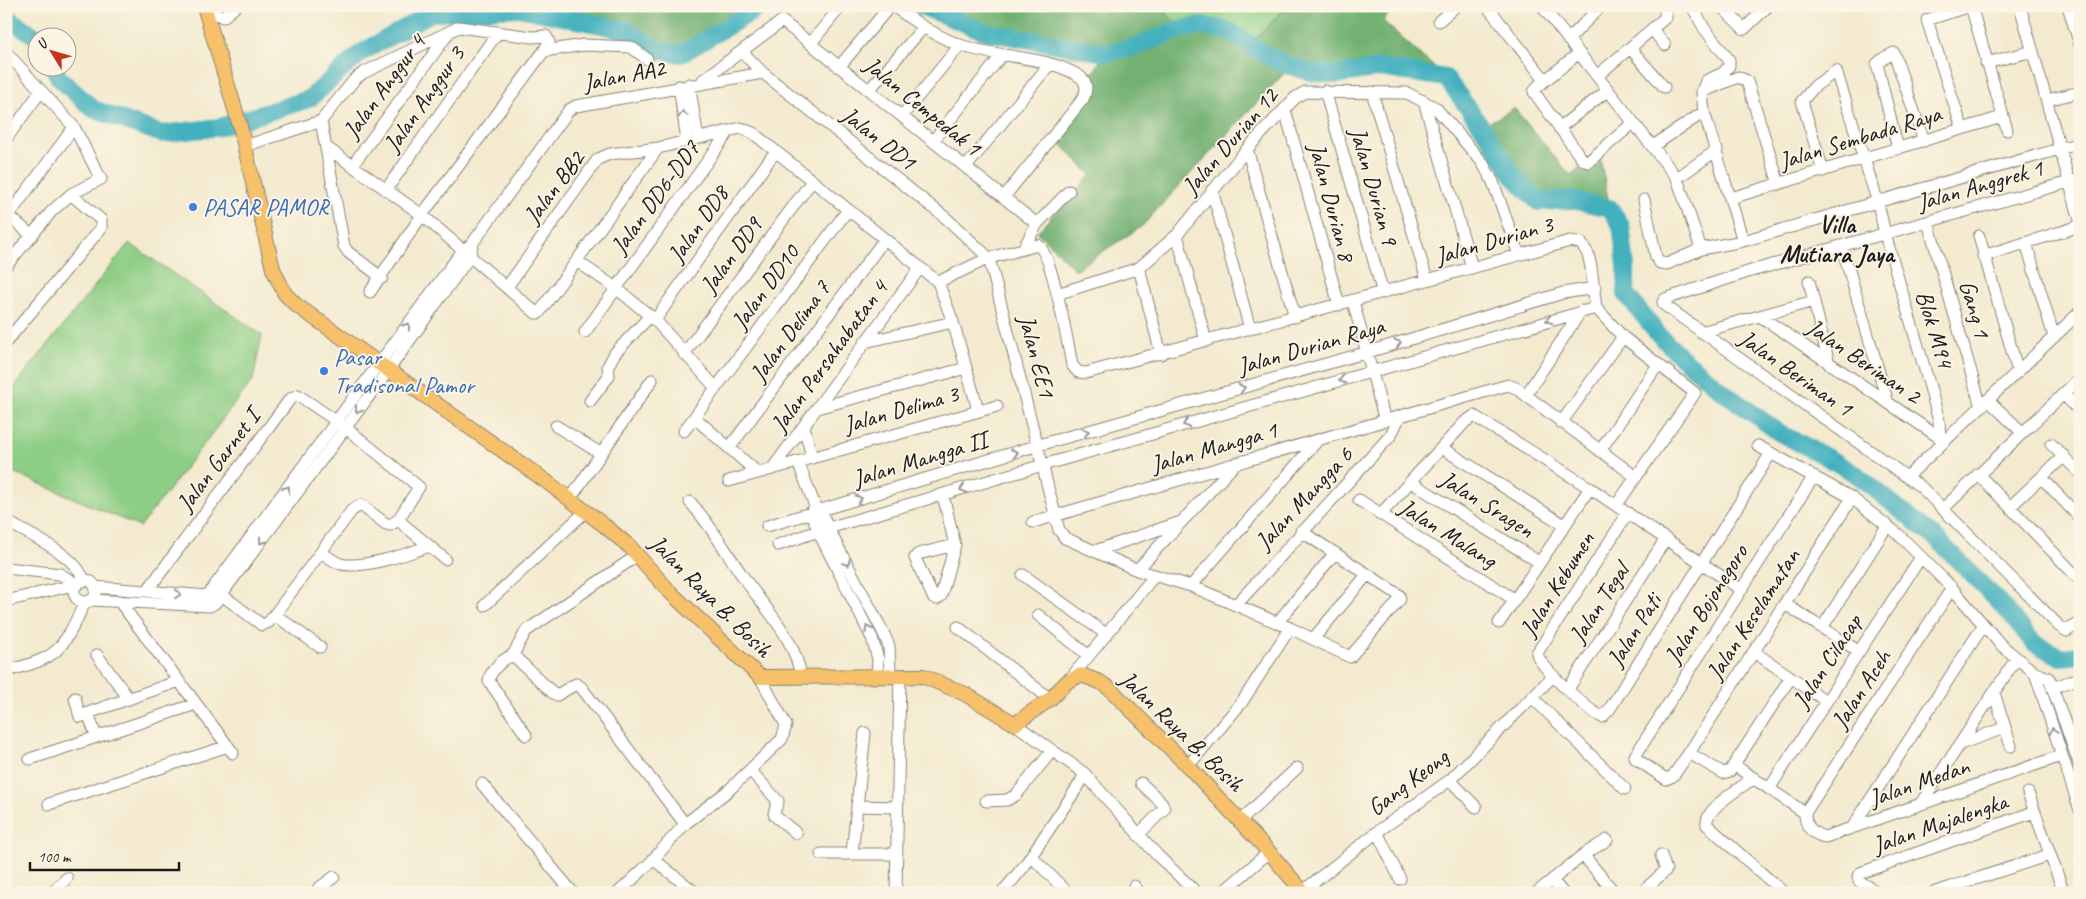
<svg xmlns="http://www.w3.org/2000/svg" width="2086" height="899" font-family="Caveat,sans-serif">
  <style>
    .green { fill: #8dce85; stroke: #547550 }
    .forest { fill: #72b172; stroke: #476647 }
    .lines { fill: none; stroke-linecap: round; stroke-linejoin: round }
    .river { stroke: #42b0be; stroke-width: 18 }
    .minor-casing { stroke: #888376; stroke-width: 13 }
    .major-casing { stroke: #888376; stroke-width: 16 }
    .minor { stroke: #fff; stroke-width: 11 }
    .major { stroke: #f6c16b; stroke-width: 14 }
    .oneway { stroke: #999 }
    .shop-dot { fill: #3f7fe0; stroke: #fcf5e5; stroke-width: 2 }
    .labels { text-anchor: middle; stroke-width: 4; stroke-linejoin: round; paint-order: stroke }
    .street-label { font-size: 24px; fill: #1c1c1c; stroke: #fcf5e5 }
    .shop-label { font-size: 24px; fill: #366cbe; stroke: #fcf5e5; text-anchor: start }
    .neighbourhood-label { font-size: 25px; font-weight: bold; fill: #1c1c1c; stroke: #fcf5e5 }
  </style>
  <rect width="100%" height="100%" fill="#fcf5e5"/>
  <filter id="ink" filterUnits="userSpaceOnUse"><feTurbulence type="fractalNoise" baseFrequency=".02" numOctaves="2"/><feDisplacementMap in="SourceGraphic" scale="10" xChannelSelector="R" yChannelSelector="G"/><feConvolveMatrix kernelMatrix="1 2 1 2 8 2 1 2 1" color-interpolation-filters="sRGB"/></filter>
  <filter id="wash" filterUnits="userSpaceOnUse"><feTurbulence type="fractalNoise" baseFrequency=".0096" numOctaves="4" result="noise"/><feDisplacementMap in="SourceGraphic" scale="20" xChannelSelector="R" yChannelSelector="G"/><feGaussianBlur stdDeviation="1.12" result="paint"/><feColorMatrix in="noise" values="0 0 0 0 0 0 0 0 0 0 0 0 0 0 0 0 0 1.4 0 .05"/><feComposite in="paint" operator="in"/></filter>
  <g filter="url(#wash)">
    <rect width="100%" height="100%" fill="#f3eacf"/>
    <path class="green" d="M1160,6H1287L1250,45C1222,27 1213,25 1180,29Z
      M129,243L262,335L253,380L140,527L6,469V397Z"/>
    <path class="forest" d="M521,6H729L740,19L681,54L657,50L629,31L519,8Z
      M921,6H1160L1180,29C1211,25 1223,28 1250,45L1287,6H1395L1383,21L1446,78L1380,69L1335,75L1290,67L1142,226L1075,270L1037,232L1091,175L1054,137L1105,53L986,32Z
      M1514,108L1571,176L1598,148L1610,208L1571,200L1538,202L1514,177L1482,127Z"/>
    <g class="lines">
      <path class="river" d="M921,6L986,32L1105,53L1131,48L1180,29L1205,26L1228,31L1268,56L1290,66L1310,72L1335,75L1380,68L1446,78L1482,127L1514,177L1538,202L1571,200L1610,208L1621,225L1626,266V294L1657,333L1681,357L1726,394L1780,433L1830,459L1857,475L1938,540L1999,602L2034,643L2061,657L2080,655
        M6,21L11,20L38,38
        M54,68L59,78L93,109L162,134L220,127L309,99L361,53L431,13L519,8L629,31L657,50L681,54L762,6"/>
    </g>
  </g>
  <g filter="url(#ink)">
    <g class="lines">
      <g class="minor-casing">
        <path id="minor" d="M893,6C914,21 935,36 960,45C996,58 1046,55 1079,76C1088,82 1087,91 1083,99L1004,197
          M1487,6L1545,80
          M1542,6L1677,178L1701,249
          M1692,6L1704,28L1729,60V66L1723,73L1726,80
          M1721,6L1744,29L1768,6
          M1971,6L2007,130
          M2020,6L2080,220
          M2068,6L2080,45
          M205,9L223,17L236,6
          M1439,21L1456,6
          M1652,29L1665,45
          M1568,40L1601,6
          M811,43L841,6
          M1630,48L1664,87
          M544,51L584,45L631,47L647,59
          M6,52L74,127L101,179L71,194L52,211L6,266
          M742,52L763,73L946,218L989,258L1059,530L1065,538L1137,570L1191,586L1290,628L1350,657L1396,604L1400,599L1399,595L1301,531
          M1579,53L1537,87L1534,92L1582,159L1588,162L1633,123
          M1986,63L2033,51
          M839,67L890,6
          M1723,73L1706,81L1702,92L1704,112L1743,241
          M1597,76L1666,17L1664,6
          M703,80L782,21L1037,224
          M689,84L698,138
          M679,86L687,141
          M869,90L923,28
          M1325,91L1383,293
          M1372,92L1427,280
          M1702,92L1738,77L1747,81L1779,184
          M2047,100L2080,92
          M1424,101L1472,268
          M1285,110L1339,305
          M902,116L960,45
          M1559,128L1608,90
          M1962,128L1927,20L1969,6
          M6,139L41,91
          M933,141L1002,55
          M245,146L321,121
          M1653,146L1704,112
          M326,147L422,215L536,313H539L658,148
          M1247,149L1295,317
          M1898,149L1877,64L1884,58L1894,53L1924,141
          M352,166L448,34
          M966,167L1049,65
          M1823,171L1802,101L1815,86L1836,71L1878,203L1885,234L1930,387L1939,421L1940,438
          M1677,178L1717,150
          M2080,179L1751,271L1665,299L1663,302L1664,305L1921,487L2059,626L2067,631L2080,622
          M386,190L498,32
          M1212,190L1250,329
          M1731,198L2002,117
          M1644,200L1656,257L1660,263L1667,264L1701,249L1743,241L2080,143
          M6,213L32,236
          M9,215L74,127
          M1928,222L1981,407
          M1177,235L1206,341
          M1979,236L2018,372
          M2026,243L2054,337
          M1842,247L1888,403
          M1023,249L1037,224L1069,191
          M1983,256L2080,226
          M578,262L616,288L655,320L716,388
          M1139,268L1161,354
          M1809,281L1829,364
          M938,282L953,322L977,406L975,412
          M507,287L598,159L610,154L658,148L741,128L753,133L938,282L989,258L1038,245C1052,254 1068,344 1072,365L1078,372L1086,373L1570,241L1581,243L1588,254L1591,267L1596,308
          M370,292L422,215L544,51L549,42L546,36L532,37L459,27L363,73L354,80L321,121L344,246L348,252L382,278
          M1057,294L1139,268L1177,235L1247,149L1295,98L1305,92L1407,93L1436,108L1482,162L1493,182L1519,255
          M1353,301L1385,421
          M1596,308L1623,337L1695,393L1620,500
          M1760,316L1943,440
          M655,320L775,152
          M585,332L729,131
          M1701,332L1814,301
          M6,342L101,228V220L71,194
          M865,342L953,322
          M684,354L812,181
          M2063,394L2080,411
          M1526,395L1581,311
          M1988,400L2022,432
          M590,401L609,376L608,366L615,353L650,316
          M817,408L966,368
          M695,418L758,473
          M1561,423L1623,337
          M556,426L600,453
          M804,426L812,457
          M684,431L847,211
          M2051,444L2080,473
          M1758,446L1852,498L1899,535L1952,588L2001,645L2035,673L2049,678L2080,766
          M730,447L884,240
          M1442,448L1564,525
          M1600,451L1657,366
          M798,462L815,506L821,511L828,528L883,632L889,646L890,675
          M772,469L920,268
          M1978,474L2080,580
          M1814,476L1635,756L1636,759L1666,779L1673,776L1689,753L1852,498
          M1907,477L2080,312
          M2042,478L2080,518
          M729,481L997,406
          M1411,482L1539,562
          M943,495L955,545L941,596L937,599L933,597L915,558L918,554L955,545
          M570,499L652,380
          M1359,500L1515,600
          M690,502C711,525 726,552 744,578C766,610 795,637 801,677
          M2010,507L2064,456
          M814,508L812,513L818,531L872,638L878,659L877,675
          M1944,508L2080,378
          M1628,513L1537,653C1538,666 1589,711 1602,717L1609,710L1771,453
          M1380,515L1465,422L1474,416L1590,488L1740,589
          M398,520L445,559
          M6,521C29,535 77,555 84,581
          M1033,522L1508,385L1516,388L1636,477
          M767,526L1039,445L1368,352L1563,293L1595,288
          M778,545L818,531L1043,465L1596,308
          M1095,551L1181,522
          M321,552C327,556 334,562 341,564C362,569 408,554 429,546
          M6,568L60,574L75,583
          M1137,570L1236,463
          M1023,575L1106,634
          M74 591a11 11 0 1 1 22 0a11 11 0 1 1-22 0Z
          M1191,586L1318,440
          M95,587L207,596L463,250L472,244L569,110L576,106L763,73
          M147,591L290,399L298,395L345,427L419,487L398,520L390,525L386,524L361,505L352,510L269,622L262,625L214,589
          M91,600L210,606L215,603L387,372L470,256L472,244
          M6,601L78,584
          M119,601L233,753
          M1785,604L1858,651
          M485,605L586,511
          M1236,605L1391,435L1399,418
          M275,615L320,647
          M1038,615L1089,656
          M1277,623L1335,553
          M1499,623L1590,488
          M958,627L1050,699
          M1822,628L1887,526
          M1313,639L1367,575
          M1754,652L1826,701
          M97,655L129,699
          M513,655L526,631L638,555
          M6,671C60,657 61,652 85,602
          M2035,673L2080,810
          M1069,680L1155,575
          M2052,688L2080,678
          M1568,689L1665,540
          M1994,693L2011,746
          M75,698L80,717L88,713
          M1533,698L1625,789
          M526,735L489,681C490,670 503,659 513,655L553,693L557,695L576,684L581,687L685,824
          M96,736L88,713L179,681
          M1960,744L2004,728
          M1689,753L1723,773L1730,771L1791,677
          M30,759L196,704
          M1734,765L1805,813
          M1188,766L1242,702L1290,628
          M750,770L778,801L774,813L775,816L796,833
          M1084,773L1157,855L1197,893
          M1754,778C1742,787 1703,809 1707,825L1784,893
          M1450,780L1476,807
          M482,784L573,893
          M1769,789L1921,557
          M2028,793L2064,893
          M986,801L1007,800L1016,795L1051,752
          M1921,803L2016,659
          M49,804L228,746
          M858,806L896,807
          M1805,813C1805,826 1812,834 1825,837L2061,756
          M1805,813L1952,588
          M1240,821L1297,768
          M1852,828L1983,626
          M1377,832L1400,879
          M1138,835L1164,809L1162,803L1141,783
          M852,853L865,733
          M821,854H895
          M1583,855L1615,893
          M1031,856L1068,893
          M653,859L696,893
          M1552,880L1563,893
          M1134,886L1140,893
          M1303,891L1377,832L1450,780L1553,676
          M52,893L67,878
          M317,893L318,889L334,877
          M618,893L649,864L685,824L729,790L782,739L786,725L760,677
          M896,893L900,675
          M1002,893L1025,865L1081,782L1084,773L1015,724
          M1222,893L1269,852
          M1536,893L1583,855L1607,840
          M1641,893L1666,870L1661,855
          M1879,893L1859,881L1858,876L1860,873L2034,812
          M1933,893L2049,855"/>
      </g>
      <g class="major-casing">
        <path id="major" d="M204,6L240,126L273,269L285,294L296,305L547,482L605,526L630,547L670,592L760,677L923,676L965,694L1015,724L1050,699L1068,681L1081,675L1100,682L1110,689L1188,766L1269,852L1304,893"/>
      </g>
      <use href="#minor" class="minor"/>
      <use href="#major" class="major"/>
    </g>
    <defs><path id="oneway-chevron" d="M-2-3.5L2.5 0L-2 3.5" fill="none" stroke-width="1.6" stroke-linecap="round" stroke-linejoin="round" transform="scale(1.25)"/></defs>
    <g class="oneway">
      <use href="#oneway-chevron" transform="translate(683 114) rotate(-98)"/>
      <use href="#oneway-chevron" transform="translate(1549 320) rotate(164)"/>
      <use href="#oneway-chevron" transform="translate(407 326) rotate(-54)"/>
      <use href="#oneway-chevron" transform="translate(1398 343) rotate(-17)"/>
      <use href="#oneway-chevron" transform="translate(1342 380) rotate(164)"/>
      <use href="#oneway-chevron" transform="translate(1242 388) rotate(-16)"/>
      <use href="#oneway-chevron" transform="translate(358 410) rotate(127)"/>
      <use href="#oneway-chevron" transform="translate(1186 424) rotate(164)"/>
      <use href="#oneway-chevron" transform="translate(1086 432) rotate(-16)"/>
      <use href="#oneway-chevron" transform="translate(1015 453) rotate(-17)"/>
      <use href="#oneway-chevron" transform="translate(287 489) rotate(-54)"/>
      <use href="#oneway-chevron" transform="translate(963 489) rotate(163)"/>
      <use href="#oneway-chevron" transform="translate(859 499) rotate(-17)"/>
      <use href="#oneway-chevron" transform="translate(262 541) rotate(126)"/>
      <use href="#oneway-chevron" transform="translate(847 563) rotate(62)"/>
      <use href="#oneway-chevron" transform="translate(178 594) rotate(5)"/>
      <use href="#oneway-chevron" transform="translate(868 629) rotate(-117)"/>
      <use href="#oneway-chevron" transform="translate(2053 731) rotate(-108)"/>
    </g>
  </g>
  <g class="shop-dot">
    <circle cx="193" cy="207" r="5"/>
    <circle cx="324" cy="371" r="5"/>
  </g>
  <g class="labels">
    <g class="street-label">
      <text transform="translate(624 75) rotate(-11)" y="8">Jalan AA2</text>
      <text transform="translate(384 86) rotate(-54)" y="8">Jalan Anggur 4</text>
      <text transform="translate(424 99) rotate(-55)" y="8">Jalan Anggur 3</text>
      <text transform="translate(923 106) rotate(39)" y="8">Jalan Cempedak 1</text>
      <text transform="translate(1860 137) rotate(-17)" y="8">Jalan Sembada Raya</text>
      <text transform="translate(879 138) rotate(38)" y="8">Jalan DD1</text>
      <text transform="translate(1230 141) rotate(-49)" y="8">Jalan Durian 12</text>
      <text transform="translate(1980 185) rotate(-16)" y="8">Jalan Anggrek 1</text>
      <text transform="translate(1374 186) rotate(74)" y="8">Jalan Durian 9</text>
      <text transform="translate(554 187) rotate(-53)" y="8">Jalan BB2</text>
      <text transform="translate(655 197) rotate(-54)" y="8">Jalan DD6-DD7</text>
      <text transform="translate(1332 202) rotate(75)" y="8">Jalan Durian 8</text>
      <text transform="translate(698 224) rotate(-55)" y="8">Jalan DD8</text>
      <text transform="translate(1494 240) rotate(-16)" y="8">Jalan Durian 3</text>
      <text transform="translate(731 255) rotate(-54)" y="8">Jalan DD9</text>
      <text transform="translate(765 287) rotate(-54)" y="8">Jalan DD10</text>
      <text transform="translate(1975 309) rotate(74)" y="8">Gang 1</text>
      <text transform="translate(1935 329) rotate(73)" y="8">Blok M94</text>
      <text transform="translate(790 331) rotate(-54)" y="8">Jalan Delima 7</text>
      <text transform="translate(1311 346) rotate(-16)" y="8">Jalan Durian Raya</text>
      <text transform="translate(829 356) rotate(-54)" y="8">Jalan Persahabatan 4</text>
      <text transform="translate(1037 356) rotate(75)" y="8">Jalan EE1</text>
      <text transform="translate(1864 361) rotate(34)" y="8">Jalan Beriman 2</text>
      <text transform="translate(1796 373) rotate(35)" y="8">Jalan Beriman 1</text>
      <text transform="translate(901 409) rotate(-16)" y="8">Jalan Delima 3</text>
      <text transform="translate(1214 447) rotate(-16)" y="8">Jalan Mangga 1</text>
      <text transform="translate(920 459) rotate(-17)" y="8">Jalan Mangga II</text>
      <text transform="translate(218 460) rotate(-53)" y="8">Jalan Garnet I</text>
      <text transform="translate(1304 498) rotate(-47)" y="8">Jalan Mangga 6</text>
      <text transform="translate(1487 504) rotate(32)" y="8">Jalan Sragen</text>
      <text transform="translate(1448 533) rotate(32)" y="8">Jalan Malang</text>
      <text transform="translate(1557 584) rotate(-58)" y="8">Jalan Kebumen</text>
      <text transform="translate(711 596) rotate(45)" y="8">Jalan Raya B. Bosih</text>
      <text transform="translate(1599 603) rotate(-57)" y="8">Jalan Tegal</text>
      <text transform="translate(1706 604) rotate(-58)" y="8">Jalan Bojonegoro</text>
      <text transform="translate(1753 614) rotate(-57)" y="8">Jalan Keselamatan</text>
      <text transform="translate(1634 630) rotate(-58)" y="8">Jalan Pati</text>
      <text transform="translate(1827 661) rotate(-57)" y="8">Jalan Cilacap</text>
      <text transform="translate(1861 689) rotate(-57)" y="8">Jalan Aceh</text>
      <text transform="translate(1182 731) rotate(44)" y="8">Jalan Raya B. Bosih</text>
      <text transform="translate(1408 782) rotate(-37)" y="8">Gang Keong</text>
      <text transform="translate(1919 782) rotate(-19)" y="8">Jalan Medan</text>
      <text transform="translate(1940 823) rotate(-19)" y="8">Jalan Majalengka</text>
    </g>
    <g class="shop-label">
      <text x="203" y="215">PASAR PAMOR</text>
      <text x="334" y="365">Pasar<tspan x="334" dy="28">Tradisonal Pamor</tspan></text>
    </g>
    <g class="neighbourhood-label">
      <text x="1837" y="233">Villa<tspan x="1837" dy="29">Mutiara Jaya</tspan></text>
    </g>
  </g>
  <rect width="2086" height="899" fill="none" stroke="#fcf5e5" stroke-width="25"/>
  <g transform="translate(52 52) rotate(307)"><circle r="24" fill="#fcf5e5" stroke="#a29e95"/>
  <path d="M0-4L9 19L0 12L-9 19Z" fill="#c8321e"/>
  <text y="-8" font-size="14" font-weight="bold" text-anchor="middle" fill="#1c1c1c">U</text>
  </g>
  <path d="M30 862v8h149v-8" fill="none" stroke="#1c1c1c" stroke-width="2.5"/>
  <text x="38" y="862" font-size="15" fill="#1c1c1c" stroke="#fcf5e5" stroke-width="4" paint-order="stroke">100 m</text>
</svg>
